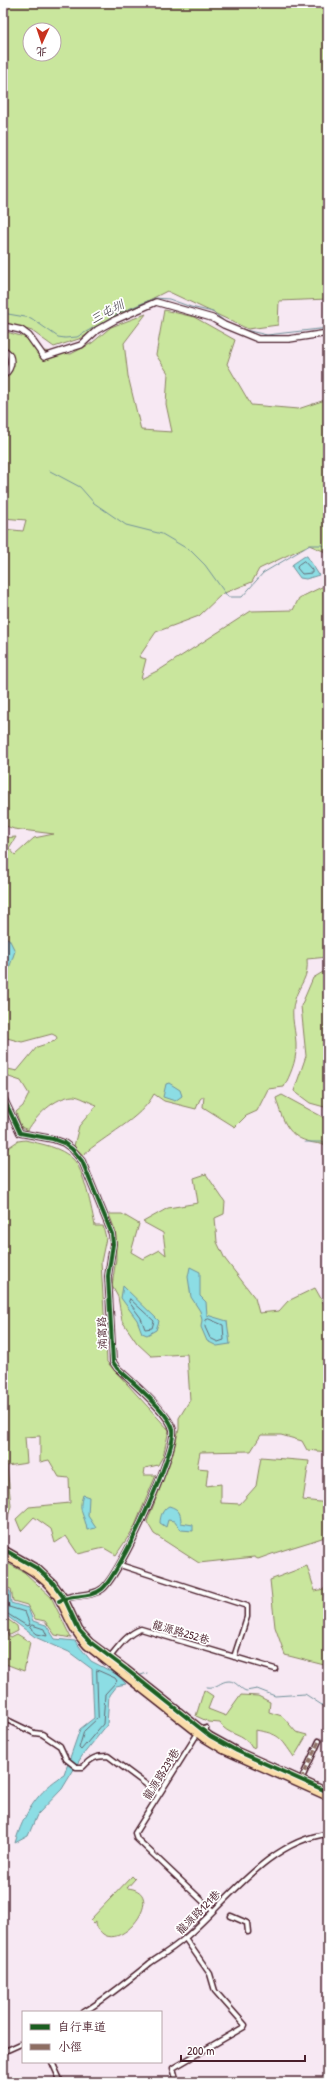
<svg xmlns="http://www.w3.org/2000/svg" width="331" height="2085" font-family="'Patrick Hand','LXGW WenKai TC',sans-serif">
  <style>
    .green { fill: #c9e69d; stroke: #8a8264; fill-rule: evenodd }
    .water { fill: #8cdde4; stroke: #72919a }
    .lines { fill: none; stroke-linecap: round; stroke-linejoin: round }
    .shore { stroke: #646b75; stroke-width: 1 }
    .stream { stroke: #72919a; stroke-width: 1 }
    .street-casing { stroke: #4a1f2b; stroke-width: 7 }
    .secondary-casing { stroke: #4a1f2b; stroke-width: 8 }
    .primary-casing { stroke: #4a1f2b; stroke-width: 9 }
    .street { stroke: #fff; stroke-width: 4 }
    .secondary { stroke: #fff; stroke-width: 5.5 }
    .primary { stroke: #fbddab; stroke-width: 6 }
    .quiet { stroke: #8d6e63; stroke-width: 3; stroke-dasharray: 6 3; stroke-linecap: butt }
    .cycleway-casing { stroke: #fff; stroke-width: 6 }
    .cycleway { stroke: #1b5e20; stroke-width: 4 }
    .labels { text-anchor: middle; stroke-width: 3.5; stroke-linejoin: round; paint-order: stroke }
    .street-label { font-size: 11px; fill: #4a1f2b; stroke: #fff }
    .water-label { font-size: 12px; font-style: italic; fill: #5e5862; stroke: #fff }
  </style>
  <rect width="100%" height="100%" fill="#f7e8f3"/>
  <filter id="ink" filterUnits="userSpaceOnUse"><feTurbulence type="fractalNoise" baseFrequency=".025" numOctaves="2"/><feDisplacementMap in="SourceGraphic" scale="8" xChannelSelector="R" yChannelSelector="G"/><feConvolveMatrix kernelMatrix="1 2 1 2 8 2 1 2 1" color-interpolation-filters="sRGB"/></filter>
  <g filter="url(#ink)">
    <path class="green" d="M3,3H328V18L326,23L328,24V299L279,301L278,325L248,329L167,291L106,322L82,338L54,347L32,331L3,322ZM30,30H54V54H30Z
      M164,310L194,317L235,340L227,364L251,405L298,409L328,399V553L309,545L259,569L252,582L222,594L199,616L156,632L139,657L146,659L141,679L161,669L251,611L293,610L299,598L328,584V957L307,959C309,978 300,983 295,999C289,1017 297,1032 296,1049C296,1062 290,1075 284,1087L268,1089L257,1111L246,1116L235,1127L203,1107L204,1096L200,1099L196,1109L164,1101L154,1094C141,1119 104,1136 83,1155L74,1146L79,1126L97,1105C90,1103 80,1096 73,1096C55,1097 36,1116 28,1130L21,1127L16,1112L23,1106L29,1094L21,1081L6,1076L3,1064L4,1046L8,1069L17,1071L37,1047L55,1041L57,1038L56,1036L52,1034L22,1042L3,1037V838L16,837L9,848L15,855L34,838L54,834L14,829L3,825V529L23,531L26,520L3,518V379L12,367L9,358L3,353V331L28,338L43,351L71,354L92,343L111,327L146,314L124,343L128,376L141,430L172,432L166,404L168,373L156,355Z
      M328,969V1108L310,1103L294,1091L306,1056L301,1006L313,978Z
      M282,1095L321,1116L328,1122V1146C321,1143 314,1144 307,1141C287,1136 281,1116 276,1098Z
      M25,1140C41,1144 61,1147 73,1159C84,1169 92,1211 95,1226H103L106,1238L101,1262L107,1362L169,1430L163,1456L158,1465L145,1468L144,1475H156L134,1528L116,1555L104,1548L78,1554L66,1536L55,1543L51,1529L34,1517L21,1531L16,1519L29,1507L70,1503L69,1478L59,1477L49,1460L40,1462V1436L25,1437L27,1463L7,1466L11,1506L5,1527H3V1151L18,1141Z
      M206,1174L225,1202L224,1214L215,1218L217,1242L225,1259L255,1298L259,1313L279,1311L288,1301L315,1288L328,1311V1452L307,1450L302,1441L281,1435H261L251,1451L200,1452L197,1468L208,1469L206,1486L221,1484V1503L240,1504L256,1486L261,1457L309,1461L303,1500L328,1503V1536C305,1544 281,1550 258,1559L254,1557L199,1563L154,1534L147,1522L172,1457L179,1429V1418L190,1400L187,1354L151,1356L137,1343L122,1321L118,1297L112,1286L116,1259L115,1230L109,1214H122L139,1224L131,1252L143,1259L160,1250L166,1255L163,1233L143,1222L168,1208L198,1203L194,1178Z
      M7,1563L24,1572L51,1597L71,1638L55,1635L45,1621L35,1619L27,1605L13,1601L11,1589L6,1588L3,1591V1566Z
      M307,1566L315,1591L328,1588V1666L285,1655L275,1627L270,1580Z
      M3,1616L17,1626L18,1631L10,1635L3,1631Z
      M3,1632L11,1637L17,1634L30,1642L24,1671L3,1663Z
      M204,1690L213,1696L208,1709L226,1716L241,1695L258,1696L270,1702L269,1712L282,1716L296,1732L307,1735L294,1757C280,1737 280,1734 255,1730V1747L252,1748C245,1733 227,1736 220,1723L209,1722L196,1716Z
      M132,1876L135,1879L127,1888C168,1891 124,1950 103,1934C98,1930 96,1926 96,1921L93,1923L90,1920Z"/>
    <path class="water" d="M305,556H307L319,575L306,579L300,578L292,567L293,564Z
      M3,936L9,939L15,951L3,986Z
      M169,1083L180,1090L182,1096L175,1101L163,1097L166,1084Z
      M190,1267L200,1272V1296L206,1302L207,1315L227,1321L230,1344L217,1346L207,1341L201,1327L202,1320L200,1311L191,1297L188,1277Z
      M123,1286L159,1321L156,1330L147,1335L142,1333L137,1320L121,1298Z
      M83,1495L89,1497L88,1516L96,1528L87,1530C85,1514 77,1512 83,1495Z
      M169,1506C179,1509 181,1513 181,1523L193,1525V1531L181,1530L174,1521L168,1520L166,1527L160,1523C160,1516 163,1509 169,1506Z
      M6,1590L10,1591L11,1603L28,1608L33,1621L46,1625L55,1639L75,1641L91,1661L118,1675L126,1684L116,1686L109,1695L107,1725L82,1756L62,1789L37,1815L28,1836L15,1843C23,1815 38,1790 64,1775L80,1729L94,1718L92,1669L69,1652L35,1637L3,1613V1594Z"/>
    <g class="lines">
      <path class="shore" d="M304,561L312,570V573L302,574L297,568L298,565Z
        M130,1299L154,1321L152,1328L145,1329L141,1318L129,1302Z
        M209,1319L223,1325L224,1340L218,1342L210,1338L205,1327L206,1320Z
        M3,1596L6,1597L9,1607L25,1612L30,1625L27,1626L3,1611
        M32,1625L44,1629L47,1636L37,1634L30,1628Z
        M97,1670L115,1678L117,1681L105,1694L103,1724L81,1750L79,1748L84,1731L98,1718Z"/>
      <path class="stream" d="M3,307L8,314L31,318L58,337L65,338L77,337L121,312L155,298L169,299L191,307L213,312L224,321
        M245,330L267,335L328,328
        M50,471L80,487L94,503L126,525L162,534L191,551L205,565L228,597H242L263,573L310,545H322L327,552L328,557
        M305,1142H328
        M138,1676L147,1673
        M207,1687C217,1689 220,1681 229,1681C236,1681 240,1689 246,1691L257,1689L275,1696L305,1694L328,1709"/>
      <g class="street-casing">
        <path id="street" d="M120,1565L247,1606V1617L234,1657
          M110,1657C119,1646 127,1634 141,1629L275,1669
          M3,1718L34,1733L42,1734L60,1746L66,1759L76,1767H83C91,1758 96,1756 108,1756L159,1794
          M206,1728L196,1736L135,1833L137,1839L213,1911
          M301,1780L319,1741
          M231,1916L247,1923L248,1932
          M84,2012C107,1998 129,1980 150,1963C162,1955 174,1948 185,1938C226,1903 269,1840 328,1834
          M3,2052L23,2043
          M52,2062L61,2082
          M177,2082L173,2068L244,2027L245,2025L215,1991L210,1974L185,1938"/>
      </g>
      <g class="secondary-casing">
        <path id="secondary" d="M3,326L21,330L29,336L44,357L81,345L97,330L115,320L156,302L212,318L224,325L258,339H289L328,333
          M3,349L9,354C13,363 10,370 3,376
          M3,1097L20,1133L53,1139L64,1143L72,1149L82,1161L112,1234L113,1244L108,1276L113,1362L117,1368C130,1380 170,1414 173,1430C177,1450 120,1576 102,1589C90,1598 74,1593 61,1600"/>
      </g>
      <g class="primary-casing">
        <path id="primary" d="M3,1549L38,1569L53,1583L64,1598L79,1630L90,1642L126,1669L210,1736L237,1751L328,1792
          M3,1555C22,1565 42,1575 55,1593C67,1611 70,1629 87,1646L205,1739L223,1750L328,1797"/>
      </g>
      <use href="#street" class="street"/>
      <use href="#secondary" class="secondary"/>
      <use href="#primary" class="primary"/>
      <path class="quiet" d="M301,1780L319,1741"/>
      <g class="cycleway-casing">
        <path id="cycleway" d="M3,1097L20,1133L53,1139L64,1143L72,1149L82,1161L112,1234L113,1244L108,1276L113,1362L117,1368C130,1380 170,1413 173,1430C177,1450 120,1574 102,1589C90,1599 72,1594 59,1601
          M3,1549L38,1569L53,1583L64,1598L79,1630L90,1642L126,1669L210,1736L237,1751L328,1792"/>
      </g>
      <use href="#cycleway" class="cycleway"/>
    </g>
  </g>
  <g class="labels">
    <g class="street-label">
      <text transform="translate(102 1333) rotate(-92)" y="4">湳窩路</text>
      <text transform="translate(181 1632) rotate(16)" y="4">龍源路252巷</text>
      <text transform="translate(161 1774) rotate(-58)" y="4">龍源路239巷</text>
      <text transform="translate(198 1912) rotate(-45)" y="4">龍源路121巷</text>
    </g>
    <g class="water-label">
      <text transform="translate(107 312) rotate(-28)" y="4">三屯圳</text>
    </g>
  </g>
  <rect width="331" height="2085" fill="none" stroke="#fff" stroke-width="16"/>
  <rect x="8" y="8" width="315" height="2069" fill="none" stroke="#4a1f2b" stroke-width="1.5" filter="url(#ink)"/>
  <rect x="22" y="2011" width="140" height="52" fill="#ffffff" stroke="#b7a5aa"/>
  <rect x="30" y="2024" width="20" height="6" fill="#1b5e20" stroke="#b7a5aa"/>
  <text x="58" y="2031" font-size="12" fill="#4a1f2b">自行車道</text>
  <rect x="30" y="2044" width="20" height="6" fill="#8d6e63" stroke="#b7a5aa"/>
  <text x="58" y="2051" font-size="12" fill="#4a1f2b">小徑</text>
  <g transform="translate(42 42) rotate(183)"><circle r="19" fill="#ffffff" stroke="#b7a5aa"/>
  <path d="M0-3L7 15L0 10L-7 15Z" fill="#c8321e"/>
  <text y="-6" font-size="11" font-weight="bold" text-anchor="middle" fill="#4a1f2b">北</text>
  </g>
  <path d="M181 2055v6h124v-6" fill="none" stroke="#4a1f2b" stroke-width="2"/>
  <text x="187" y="2055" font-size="12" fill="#4a1f2b" stroke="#ffffff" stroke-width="3" paint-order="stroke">200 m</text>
</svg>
